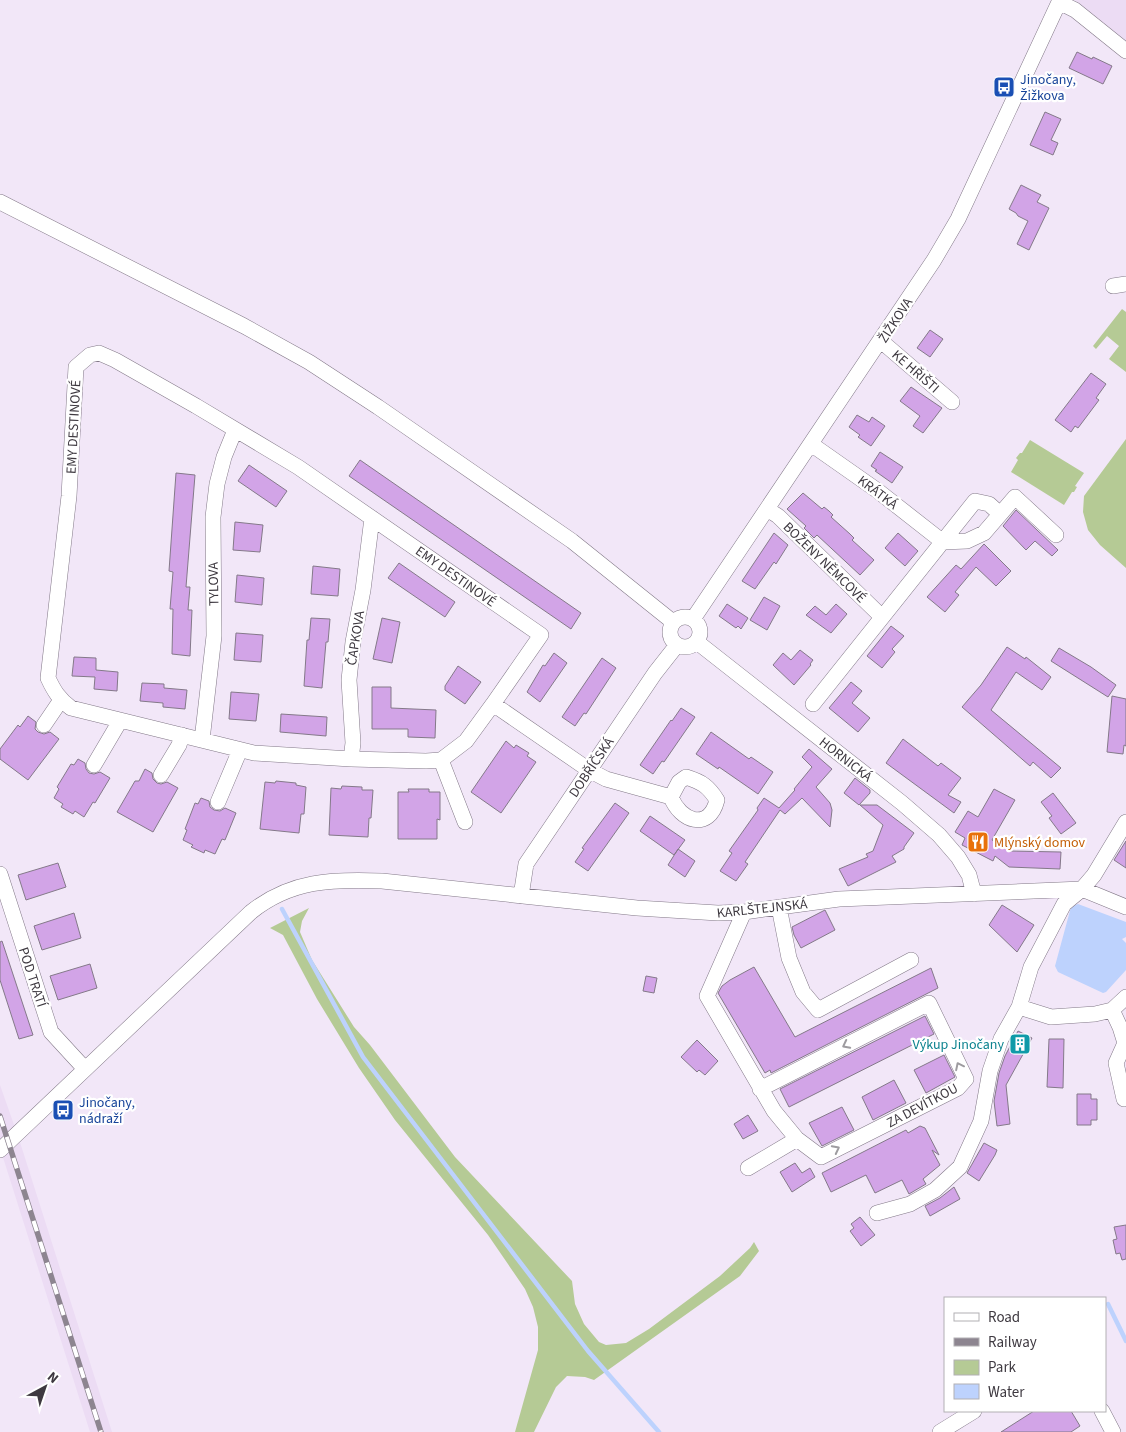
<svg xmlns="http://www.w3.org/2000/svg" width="1126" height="1432" font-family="'Source Sans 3',sans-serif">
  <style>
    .built { fill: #ecdcf4 }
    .green { fill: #b5ca95 }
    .water { fill: #bdd2fd }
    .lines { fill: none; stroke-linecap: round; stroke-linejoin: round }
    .stream { stroke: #bdd2fd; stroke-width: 4.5 }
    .building { fill: #d2a4e7; stroke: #847989 }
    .minor-casing { stroke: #837988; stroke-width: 16 }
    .minor { stroke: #fff; stroke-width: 15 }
    .rail-casing { stroke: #8d8590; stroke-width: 5.5 }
    .rail { stroke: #fff; stroke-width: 4; stroke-dasharray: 11; stroke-linecap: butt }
    .oneway { stroke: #9e9ca0 }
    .labels { text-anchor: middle; stroke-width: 4.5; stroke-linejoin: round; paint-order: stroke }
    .transit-label { font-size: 14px; fill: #164399; stroke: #fff; text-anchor: start }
    .street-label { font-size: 14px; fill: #3e3940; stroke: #fff }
    .food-label { font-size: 14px; fill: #c56008; stroke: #fff; text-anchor: start }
    .culture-label { font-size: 14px; fill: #0d838f; stroke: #fff; text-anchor: end }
  </style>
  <rect width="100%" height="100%" fill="#f2e7f8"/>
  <path class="built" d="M1075,0H1126V41Z
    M0,1085L19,1139L112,1432H90L0,1148Z"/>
  <path class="green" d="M1122,309L1126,312V372L1109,359L1119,346L1107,336L1096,349L1093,346Z
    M1126,439V568L1100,545L1088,530L1083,512L1084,496Z
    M1030,440L1084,473L1075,486L1077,487L1074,492H1072L1064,505L1011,472L1018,460L1016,458L1020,453H1022Z
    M309,908L302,921L300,932L312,960L354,1027L370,1045L455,1157L572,1281L575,1304L584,1324L599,1342L606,1345L626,1343L649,1329L720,1276L750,1248L754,1242L759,1251L740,1276L594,1380L585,1377L567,1376L556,1387L534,1432H515L538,1350V1327L533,1307L525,1289L488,1235L395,1120L359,1068L317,999L283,935L270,928Z"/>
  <path class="water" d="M1078,904L1126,922V937L1122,939L1126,943V970L1106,992L1103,993L1058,972L1055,966L1071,907Z"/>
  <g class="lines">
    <path class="stream" d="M282,909L363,1057L588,1351L659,1432
      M1108,1304L1126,1341"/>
  </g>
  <path class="building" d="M1077,52L1092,59L1093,57L1112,66L1103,84L1069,68Z
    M1045,112L1061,119L1051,140L1058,143L1053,155L1030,145Z
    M1021,185L1041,195L1037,202L1049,208L1029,250L1017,244L1028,221L1018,216L1016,213L1009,209Z
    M930,330L943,339L930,357L917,348Z
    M1091,373L1106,384L1096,398L1099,400L1078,428L1075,426L1071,432L1055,420Z
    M911,387L942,408L923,433L913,426L920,416L900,401Z
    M857,415L869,422L872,417L885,426L871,446L858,437L860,435L849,427Z
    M880,452L903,467L892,483L875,471L877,470L871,466Z
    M360,460L581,613L571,629L349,476Z
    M249,465L287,491L276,507L238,481Z
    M176,473L195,475L186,587H190L188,610H192L190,656L172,654L173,609H170L173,572L169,571Z
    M803,493L822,509L824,507L829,511L833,515L831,517L850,534L854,538L852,540L874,560L860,575L817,535L814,538L804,528L806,526L787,509Z
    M1016,510L1058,550L1052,556L1035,541L1026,550L1003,526Z
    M235,522L263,525L260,552L233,550Z
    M774,533L788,545L776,564L774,562L755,589L742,581Z
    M898,533L918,551L905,566L885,548Z
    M984,544L1011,571L996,586L976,567L955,592L959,595L945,612L927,597L956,565L961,569Z
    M399,563L455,602L445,617L388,578Z
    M313,566L340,569L338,596L311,594Z
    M237,575L264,578L262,605L235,602Z
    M764,597L780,606L767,630L750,620Z
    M727,604L748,618L741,629L738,626L736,628L719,616Z
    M836,604L847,614L831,633L806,615L815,606L826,615Z
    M311,618L330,619L328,642H326L322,688L304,686L307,640H309Z
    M382,618L400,622L392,663L373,659Z
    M891,626L904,636L892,649L895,652L882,668L867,656Z
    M236,633L263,635L261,662L234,660Z
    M1007,647L1025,659L1026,657L1051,677L1042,690L1016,672L991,710L1061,768L1051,778L1033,762L1030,766L962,707L981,685Z
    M1059,648L1091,667L1116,685L1108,697L1051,661Z
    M800,650L813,660L810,664L811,665L794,685L773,665L783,653L791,660Z
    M554,653L567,663L540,702L527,692L543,665L545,666Z
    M74,657L96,658V670L118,672L117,691L94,689L95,677L72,676Z
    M602,658L616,668L586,714L584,713L575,726L562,717Z
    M458,666L481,682L465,704L445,690V686Z
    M851,682L862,691L852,703L870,718L858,732L829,708Z
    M142,683L164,684V688L187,690L185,709L163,707V703L140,701Z
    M372,687H391V708L436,710L435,738L408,737V729H372Z
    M231,692L259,694L256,721L229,719Z
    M1112,696L1126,699V746L1124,745L1123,754L1107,752Z
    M681,708L695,717L664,762L662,761L653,774L640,765L671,720L672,721Z
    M281,714L327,717L326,736L280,732Z
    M28,716L36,722L35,729L38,732L44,734L50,732L59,739L28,780L0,759V749L18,725L20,727Z
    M711,732L749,759L751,757L773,772L758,794L719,767L718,769L696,754Z
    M903,739L938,766L941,763L961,778L948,795L961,802L954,813L886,763Z
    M506,741L514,748L516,745L529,753L527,756L536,762L501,813L471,792Z
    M809,749L832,769L816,787L830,803L832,810L830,827L802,798L785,814L780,810L745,862L748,864L736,881L720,871L732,853L729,851L758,810L757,808L764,798L779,808L795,790L794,789L812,767L802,757Z
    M78,759L85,763L86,769L89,773L94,774L100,772L110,778L95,803L93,802L84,817L75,811L73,814L61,807L63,804L54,798L59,789L57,787L71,764L74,765Z
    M145,769L152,773L153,779L157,783L161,784L167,782L178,788L153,832L117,812L135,781H139Z
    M855,778L870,790V793L859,805L844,793Z
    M276,781L296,783V785L306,787L304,814H301L299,833L260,829L265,782L275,783Z
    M342,786L362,787V790H373L371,818H369L368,837L329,835L331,788L341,789Z
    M408,789H429V792H440V820L437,819V839H398V792H409Z
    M994,789L1015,800L992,840L1010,851L1061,852L1060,869L1009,867L995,856L993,861L962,845L965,838L955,832L968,811L978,817Z
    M1053,793L1076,823L1061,834L1049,818L1052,816L1041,802Z
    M201,798L209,801L210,807L214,810L220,811L225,808L236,813L225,840L222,839L215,854L205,850L204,853L191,847L193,845L183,840L187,830L185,829L195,803L198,804Z
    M615,803L629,813L588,871L575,862L584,849L582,848Z
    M860,805H877L914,833L904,847V849L892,856L896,862L848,886L839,869L868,857L866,854L873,851L883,825Z
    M650,816L685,840L674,855L640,831Z
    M1126,841V868L1114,860Z
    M678,849L695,861L685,877L668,865Z
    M58,863L66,887L26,900L18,875Z
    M1002,905L1034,925L1017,952L989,925Z
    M825,910L835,930L801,948L794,935L792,927Z
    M74,913L81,938L42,950L34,926Z
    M2,941L33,1035L19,1039L0,980V942Z
    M90,964L97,988L58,1000L50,976Z
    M754,967L795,1037L931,968L938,988L771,1073L770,1070L765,1073L718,993L722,986L730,980Z
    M646,976L657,978L654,993L643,991Z
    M925,1016L934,1034L789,1107L780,1089Z
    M1018,1031L1032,1038L1006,1085L1010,1124L997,1126L994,1101L999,1073L1005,1056Z
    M1049,1039H1064L1063,1088L1047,1087Z
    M697,1040L718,1061L705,1075L699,1070L697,1072L681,1057Z
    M944,1055L955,1077L926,1093L914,1070Z
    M894,1080L906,1103L873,1120L862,1097Z
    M1077,1094H1091V1099H1097V1120H1091V1125H1077Z
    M842,1107L854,1130L822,1146L809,1123Z
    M748,1115L758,1131L743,1139L734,1124Z
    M920,1126L925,1128L939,1155L932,1150L940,1165L923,1179L926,1184L909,1194L902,1180L875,1193L866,1175L831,1192L822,1173L906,1130L908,1133Z
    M984,1143L997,1150L995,1155L979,1181L967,1173Z
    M795,1163L802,1173L810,1168L815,1177L792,1192L780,1172Z
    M954,1187L960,1199L930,1216L925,1206L940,1198Z
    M860,1217L875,1235L861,1246L850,1231L854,1228L851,1224Z
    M1126,1225V1259L1122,1260L1120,1253L1116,1254L1113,1240L1117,1239L1114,1227Z
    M1034,1411H1071L1080,1426L1071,1432H1001Z"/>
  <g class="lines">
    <g class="minor-casing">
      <path id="minor" d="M1059,2L1075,10L1126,51
        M0,202L244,326L309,362L378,407L572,541L673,622
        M1113,286L1126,284
        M881,341L952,402
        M811,444L878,491L943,542
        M767,509L778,516L881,616
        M943,542L967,541L984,533L1015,497L1056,535
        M670 632a15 15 0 1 1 30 0a15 15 0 1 1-30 0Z
        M693,619L934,260L958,219L1060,0
        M697,642L902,803L939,835L958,857L969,875L974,894
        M813,704L975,501L989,504L1000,514
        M44,725L61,700
        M202,740L214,636L213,517L217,484L224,457L235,430
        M351,759L353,743L349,680L353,642L363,590L372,518
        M441,760L426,761L351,759L254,753L71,708C59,699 54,691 48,678L69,496L76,367L90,355L99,353L115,360L196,406L298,467L541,635L493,704
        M94,765L117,726L119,720
        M161,775L179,745L182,735
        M686,777C702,782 708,786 717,800C709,832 680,821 671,797L679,782Z
        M218,802L237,757L238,749
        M465,822L441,760L466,741L493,704L589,770L606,779L671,797
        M1126,822L1094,875L1082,889L1064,904L1031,967L1019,1007L1051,1017L1095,1014L1112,1010L1126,997
        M0,874L51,1032L85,1069
        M521,896L526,864L655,673L677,645
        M779,907L789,958L803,992L818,1010L911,960
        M744,912L707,996L774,1111L797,1139L821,1157L958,1088L966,1079L929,1003L760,1089
        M1112,1010L1120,1027L1125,1043L1116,1063L1124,1099
        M0,1150L251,912C291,880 332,879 382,881L637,908L718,913L744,912L839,899L1082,889L1126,907
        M748,1168L797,1139
        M877,1213L910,1204L935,1190L960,1167L981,1121L990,1071L1001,1039L1019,1007
        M1102,1411L1113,1432
        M940,1432L974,1411"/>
    </g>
    <use href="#minor" class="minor"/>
    <g class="rail-casing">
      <path id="rail" d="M0,1116L101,1432"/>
    </g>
    <use href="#rail" class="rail"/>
  </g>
  <defs><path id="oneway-chevron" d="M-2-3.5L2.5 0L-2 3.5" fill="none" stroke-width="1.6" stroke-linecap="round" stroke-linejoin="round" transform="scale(1.25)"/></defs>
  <g class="oneway">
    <use href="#oneway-chevron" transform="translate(846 1045) rotate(153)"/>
    <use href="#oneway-chevron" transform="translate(959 1066) rotate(-116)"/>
    <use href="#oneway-chevron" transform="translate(836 1149) rotate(-27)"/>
  </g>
  <defs>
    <g id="bus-square" transform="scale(1.125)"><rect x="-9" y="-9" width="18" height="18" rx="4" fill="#1a4fb4" stroke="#fff"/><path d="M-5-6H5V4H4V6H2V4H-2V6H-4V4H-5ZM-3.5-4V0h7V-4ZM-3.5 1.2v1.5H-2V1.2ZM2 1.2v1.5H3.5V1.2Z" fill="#fff"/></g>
    <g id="restaurant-square" transform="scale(1.125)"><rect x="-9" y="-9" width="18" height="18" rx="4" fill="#e8710a" stroke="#fff"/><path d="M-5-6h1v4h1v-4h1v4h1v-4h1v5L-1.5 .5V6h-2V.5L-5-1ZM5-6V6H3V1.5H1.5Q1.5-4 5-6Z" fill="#fff"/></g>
    <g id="building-square" transform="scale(1.125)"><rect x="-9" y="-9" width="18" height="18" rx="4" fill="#0f9aa8" stroke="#fff"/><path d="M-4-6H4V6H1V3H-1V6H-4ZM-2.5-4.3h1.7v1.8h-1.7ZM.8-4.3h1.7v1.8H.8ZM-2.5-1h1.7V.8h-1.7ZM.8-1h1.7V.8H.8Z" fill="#fff"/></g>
  </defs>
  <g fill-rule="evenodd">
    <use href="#bus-square" x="1004" y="87"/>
    <use href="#restaurant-square" x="978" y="842"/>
    <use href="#building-square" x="1020" y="1044"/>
    <use href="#bus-square" x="63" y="1110"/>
  </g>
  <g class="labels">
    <g class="transit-label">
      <text x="1020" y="84">Jinočany,<tspan x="1020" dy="16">Žižkova</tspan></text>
      <text x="79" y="1107">Jinočany,<tspan x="79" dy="16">nádraží</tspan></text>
    </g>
    <g class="street-label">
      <text transform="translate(895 320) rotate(-57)" y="5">ŽIŽKOVA</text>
      <text transform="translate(916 371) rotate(41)" y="5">KE HŘIŠTI</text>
      <text transform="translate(73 427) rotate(-87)" y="5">EMY DESTINOVÉ</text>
      <text transform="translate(878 492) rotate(37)" y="5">KRÁTKÁ</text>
      <text transform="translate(825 562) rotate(44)" y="5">BOŽENY NĚMCOVÉ</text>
      <text transform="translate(456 576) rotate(35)" y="5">EMY DESTINOVÉ</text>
      <text transform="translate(213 584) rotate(-91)" y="5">TYLOVA</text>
      <text transform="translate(355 638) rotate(-81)" y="5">ČAPKOVA</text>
      <text transform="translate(846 759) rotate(38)" y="5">HORNICKÁ</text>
      <text transform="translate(591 767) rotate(-56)" y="5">DOBŘÍČSKÁ</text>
      <text transform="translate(762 908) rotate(-6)" y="5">KARLŠTEJNSKÁ</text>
      <text transform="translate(33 977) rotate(72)" y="5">POD TRATÍ</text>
      <text transform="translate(922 1105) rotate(-28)" y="5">ZA DEVÍTKOU</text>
    </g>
    <g class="food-label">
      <text x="994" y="847">Mlýnský domov</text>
    </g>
    <g class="culture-label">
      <text x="1004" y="1049">Výkup Jinočany</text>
    </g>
  </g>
  <rect x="944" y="1297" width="162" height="115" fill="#ffffff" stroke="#b2b0b3"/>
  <rect x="954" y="1313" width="25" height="8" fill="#ffffff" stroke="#b2b0b3"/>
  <text x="988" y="1322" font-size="15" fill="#3e3940">Road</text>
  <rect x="954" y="1338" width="25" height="8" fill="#8d8590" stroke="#b2b0b3"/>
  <text x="988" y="1347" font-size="15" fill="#3e3940">Railway</text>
  <rect x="954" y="1360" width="25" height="15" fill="#b5ca95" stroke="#b2b0b3"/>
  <text x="988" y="1372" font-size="15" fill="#3e3940">Park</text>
  <rect x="954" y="1384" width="25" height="15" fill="#bdd2fd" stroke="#b2b0b3"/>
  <text x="988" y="1397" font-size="15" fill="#3e3940">Water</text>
  <g transform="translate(45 1387) rotate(40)" stroke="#ffffff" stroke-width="4" paint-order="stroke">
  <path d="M0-4L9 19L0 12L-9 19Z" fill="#3e3940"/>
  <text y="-8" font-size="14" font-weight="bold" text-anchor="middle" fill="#3e3940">N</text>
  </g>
</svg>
